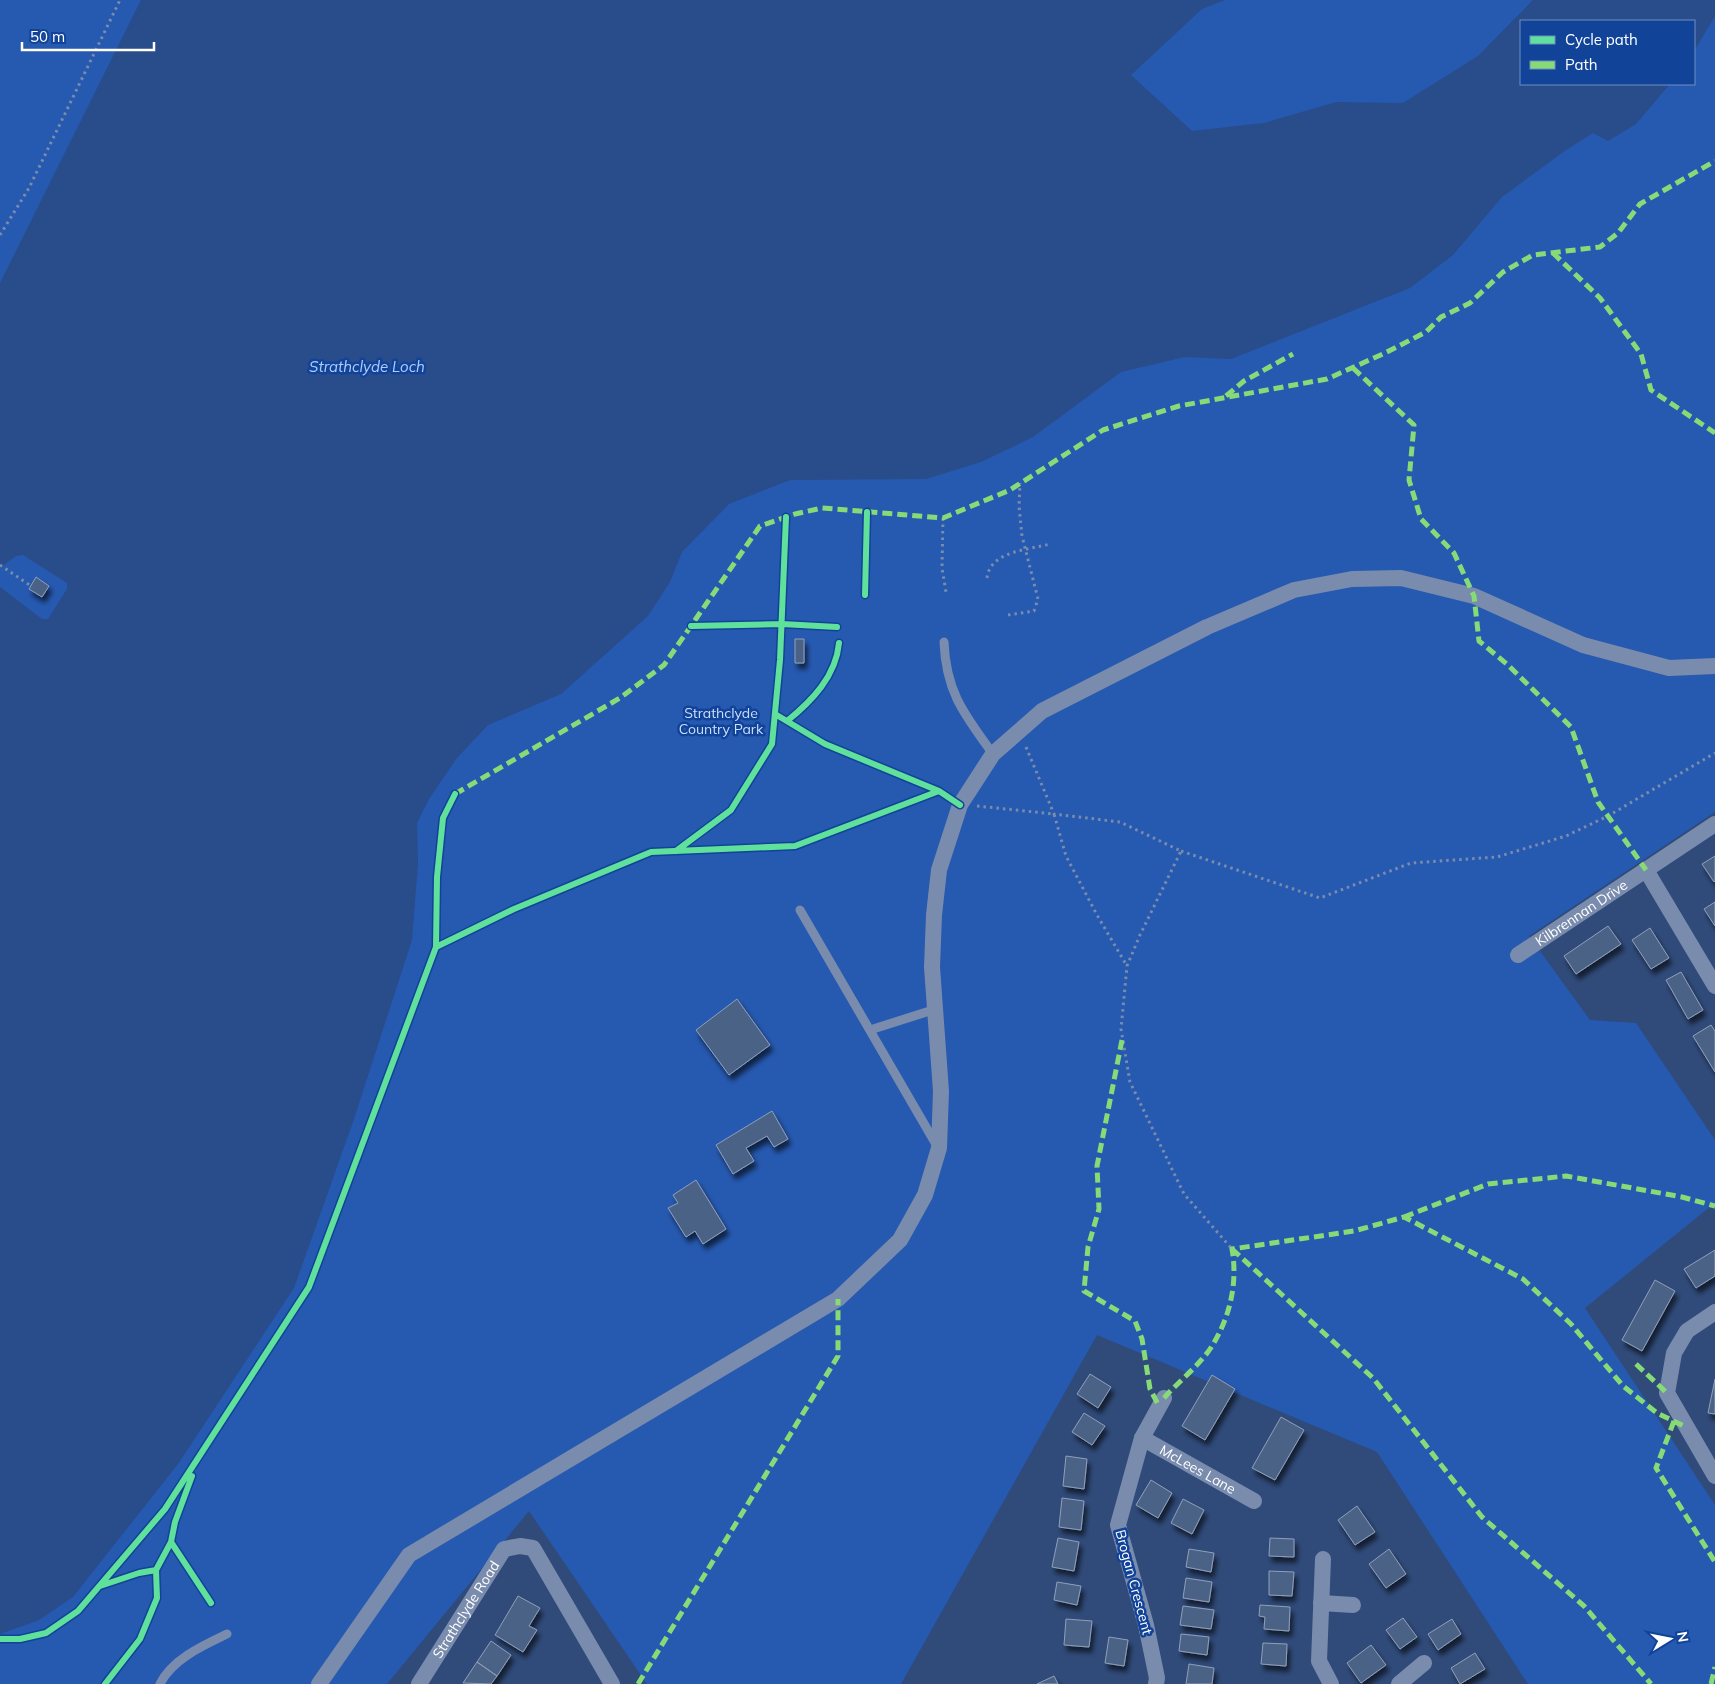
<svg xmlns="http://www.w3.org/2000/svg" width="1715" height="1684" font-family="Mulish,sans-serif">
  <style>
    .green { fill: #2659b0; fill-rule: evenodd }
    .water { fill: #294c8b }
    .building { fill: #4c6287; stroke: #8f9fba; filter: url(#shadow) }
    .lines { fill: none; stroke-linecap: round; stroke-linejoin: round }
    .path { stroke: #7a8cad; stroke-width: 3; stroke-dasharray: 2.5 4; stroke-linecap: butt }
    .service { stroke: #7a8cad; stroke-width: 9 }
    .minor { stroke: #7a8cad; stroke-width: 16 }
    .quiet { stroke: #86db77; stroke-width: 5; stroke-dasharray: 10 5; stroke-linecap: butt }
    .cycleway-casing { stroke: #114399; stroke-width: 9 }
    .cycleway { stroke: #60e19b; stroke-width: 6 }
    .labels { text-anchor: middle; stroke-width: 5; stroke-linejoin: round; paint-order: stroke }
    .park-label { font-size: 14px; fill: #ccdffe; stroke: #114399 }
    .street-label { font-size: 14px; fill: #fff; stroke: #114399 }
    .water-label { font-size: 15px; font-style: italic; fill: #b0cdfa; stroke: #114399 }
  </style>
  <defs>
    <filter id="shadow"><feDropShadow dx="3" dy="5.5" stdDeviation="2.5" flood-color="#0009"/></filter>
  </defs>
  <rect width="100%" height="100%" fill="#304b7a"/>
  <path class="green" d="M0,0H1715V812L1529,936L1590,1020L1636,1023L1715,1140V1211L1711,1206L1585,1308L1715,1505V1684H1528L1377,1452L1097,1335L901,1684H647L529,1511L387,1684H0ZM1521,21H1694V84H1521Z"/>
  <path class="water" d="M141,0H1225L1202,9L1131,75L1192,131L1264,123L1336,102L1403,103L1478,56L1533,0H1715V16L1694,51V21H1521V84H1670L1636,124L1608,141L1593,133L1566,150L1502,197L1453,255L1410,288L1231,359L1185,357L1121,372L1033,437L981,462L926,479L790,480L729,504L682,552L670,582L648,616L561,694L488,725L457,758L429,799L417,823L418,863L412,940L353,1122L294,1288L178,1464L73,1597L39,1620L0,1634V587L42,619H48L67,589V583L23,555L16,556L0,568V283Z"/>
  <path class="building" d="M36,577L49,586L42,597L29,589Z
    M795,639H804V663H795Z
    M1715,856V881L1714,882L1702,864Z
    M1715,902V926L1704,909Z
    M1608,926L1621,944L1576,974L1564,956Z
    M1650,928L1669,958L1651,969L1632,940Z
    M1681,972L1703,1010L1688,1019L1666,980Z
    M737,999L770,1045L729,1075L696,1030Z
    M1711,1025L1715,1031V1072L1693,1036Z
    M772,1111L788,1139L774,1147L767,1136L746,1148L754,1161L733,1174L716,1145Z
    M696,1180L726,1229L703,1244L695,1231L686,1237L668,1208L678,1203L673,1195Z
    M1715,1250V1276L1696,1288L1684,1269Z
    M1655,1280L1675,1291L1642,1351L1622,1340Z
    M1090,1374L1111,1387L1098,1408L1077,1394Z
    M1212,1375L1235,1389L1205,1440L1182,1426Z
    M1715,1379V1414L1708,1413Z
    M1084,1413L1105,1426L1092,1445L1072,1432Z
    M1281,1417L1304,1430L1275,1480L1252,1468Z
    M1066,1456L1087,1459L1084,1489L1063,1486Z
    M1151,1480L1172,1493L1158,1518L1136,1505Z
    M1062,1498L1084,1501L1081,1530L1059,1527Z
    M1183,1499L1204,1510L1192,1534L1171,1523Z
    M1357,1506L1375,1532L1355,1545L1338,1520Z
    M1058,1538L1079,1542L1074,1571L1052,1567Z
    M1270,1538L1294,1539V1557L1269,1556Z
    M1189,1549L1214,1553L1211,1572L1186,1567Z
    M1389,1549L1406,1574L1386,1588L1369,1564Z
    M1269,1571L1294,1572L1292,1596L1269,1595Z
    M1186,1578L1212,1582L1209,1602L1183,1598Z
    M1057,1582L1081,1586L1077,1605L1054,1600Z
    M518,1596L540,1608L529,1626L537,1630L523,1652L495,1635Z
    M1260,1605L1290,1607L1289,1631L1264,1629L1265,1617L1259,1616Z
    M1183,1606L1214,1610L1211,1629L1180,1625Z
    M1403,1618L1417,1637L1400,1649L1386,1630Z
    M1066,1619L1092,1621L1089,1647L1064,1645Z
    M1452,1619L1461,1634L1438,1650L1428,1634Z
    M1181,1634L1209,1637L1207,1655L1179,1651Z
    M1109,1637L1128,1640L1124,1666L1105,1663Z
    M491,1641L511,1655L497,1676L477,1662Z
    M1263,1643L1287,1644L1286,1666L1261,1664Z
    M1371,1645L1386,1665L1361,1683L1347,1663Z
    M1475,1653L1485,1669L1460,1684L1451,1668Z
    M477,1662L497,1676L491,1684L463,1683Z
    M1189,1664L1214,1668L1212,1684H1186Z
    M1054,1676L1058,1684H1037Z"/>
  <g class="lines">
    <path class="path" d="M0,235L29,188L120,0
      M943,518L942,568L946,592
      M0,565L31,586
      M987,578C990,551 1028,550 1050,544
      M865,595L867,512
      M1008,615L1034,611L1038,599L1022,536L1019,506L1020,483
      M691,626L782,624L837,627
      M775,714L825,744L939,791
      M787,721C812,701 836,676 839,643
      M1026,747L1054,814L1120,822L1181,851L1140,935L1127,966L1121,1029L1130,1082L1184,1194L1232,1249
      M977,806L1054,814L1066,856L1097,915L1127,966
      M678,849L731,810L772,744L780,660L786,517
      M1181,851L1320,898L1411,863L1497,857L1566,836L1608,816L1715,753
      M436,947L514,909L651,852L795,846L939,791L948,797
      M197,1462L175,1522L171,1542L211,1603
      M98,1587L139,1573L156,1570L171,1542
      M0,1639H20L46,1633L78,1611L165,1509L309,1287L436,947L437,877L443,818L455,794
      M105,1684L140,1639L157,1598L156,1570"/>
    <path class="service" d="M944,642C946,692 964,714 993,754
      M800,910L937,1146
      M870,1030L936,1009
      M160,1684C172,1659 204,1645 227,1634"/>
    <g class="minor">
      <path d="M1646,870L1715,986"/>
      <path id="s1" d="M1518,955L1715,824"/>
      <path d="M1715,1312L1687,1331L1674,1353L1667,1393L1715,1476"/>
      <path id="s2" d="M1142,1438L1254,1501"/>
      <path d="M1323,1559L1319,1661L1331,1684"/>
      <path d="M1321,1603L1353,1605"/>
      <path d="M319,1684L409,1555L838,1299L900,1240L925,1195L939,1148L941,1091L932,967L934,915L939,870L960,805L993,754L1042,711L1207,627L1294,590L1352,579L1401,578L1474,596L1583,645L1669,668L1715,666"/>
      <path id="s3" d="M419,1684L504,1549L520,1546L533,1548L612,1684"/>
      <path d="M1156,1684L1157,1678L1146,1625L1118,1525L1142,1438L1164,1398"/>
      <path d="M1399,1684L1424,1663"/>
    </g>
    <path class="quiet" d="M1553,253L1600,298L1641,354L1651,390L1715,433
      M1353,368L1414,425L1409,480L1421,519L1454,553L1474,596L1479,641L1508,665L1571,727L1598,802L1646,870
      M1226,396L1244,381L1293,354
      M455,794L620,698L664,665L760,526L795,514L822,508L943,518L1010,490L1103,430L1179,406L1327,379L1385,353L1426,332L1441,317L1470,303L1503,272L1533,255L1600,247L1618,233L1640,204L1715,161
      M1122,1040L1097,1166L1099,1209L1088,1247L1084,1291L1135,1321L1142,1339L1150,1389L1159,1406
      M1404,1217L1488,1184L1566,1176L1682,1197L1715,1206
      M1232,1249L1373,1378L1482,1517L1584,1606L1651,1684
      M1636,1364L1667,1393
      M1164,1398C1178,1382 1201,1364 1212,1346C1230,1317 1238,1283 1232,1249L1354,1231L1404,1217L1523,1279L1571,1324L1623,1386L1657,1413L1686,1427
      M1674,1421L1656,1468L1715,1562
      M638,1684L838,1356V1299
      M1711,1684L1715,1667"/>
    <g class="cycleway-casing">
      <path id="cycleway" d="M865,595L867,512
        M691,626L782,624L837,627
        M775,714L825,744L939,791
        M787,721C812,701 836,676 839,643
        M676,851L731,810L772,744L780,660L786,517
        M436,947L514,909L651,852L795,846L939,791L960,805
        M192,1476L175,1522L171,1542L211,1603
        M100,1586L139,1573L156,1570L171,1542
        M0,1639H20L46,1633L78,1611L165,1509L309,1287L436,947L437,877L443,818L455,794
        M105,1684L140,1639L157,1598L156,1570"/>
    </g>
    <use href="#cycleway" class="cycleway"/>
  </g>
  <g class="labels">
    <g class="park-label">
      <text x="721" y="718">Strathclyde<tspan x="721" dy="16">Country Park</tspan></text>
    </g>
    <g class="street-label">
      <text dy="5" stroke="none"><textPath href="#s1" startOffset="76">Kilbrennan Drive</textPath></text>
      <text dy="5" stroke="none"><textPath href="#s2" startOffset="64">McLees Lane</textPath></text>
      <text transform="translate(1134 1582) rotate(75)" y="5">Brogan Crescent</text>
      <text dy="5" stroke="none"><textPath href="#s3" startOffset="88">Strathclyde Road</textPath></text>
    </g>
    <g class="water-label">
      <text x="367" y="372">Strathclyde Loch</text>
    </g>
  </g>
  <rect x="1520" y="20" width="175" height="65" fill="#114399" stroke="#708ec2"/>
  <rect x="1530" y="36" width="25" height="8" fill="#60e19b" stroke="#708ec2"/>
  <text x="1565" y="45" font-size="15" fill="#ffffff">Cycle path</text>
  <rect x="1530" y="61" width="25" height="8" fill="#86db77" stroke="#708ec2"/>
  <text x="1565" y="70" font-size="15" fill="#ffffff">Path</text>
  <g transform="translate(1670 1639) rotate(80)" stroke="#114399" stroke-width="4" paint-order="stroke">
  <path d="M0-4L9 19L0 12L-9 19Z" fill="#ffffff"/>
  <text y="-8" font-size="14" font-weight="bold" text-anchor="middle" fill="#ffffff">N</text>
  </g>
  <path d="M22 42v8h132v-8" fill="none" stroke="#ffffff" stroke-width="2.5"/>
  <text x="30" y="42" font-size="15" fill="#ffffff" stroke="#114399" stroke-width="4" paint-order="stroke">50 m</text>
</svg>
